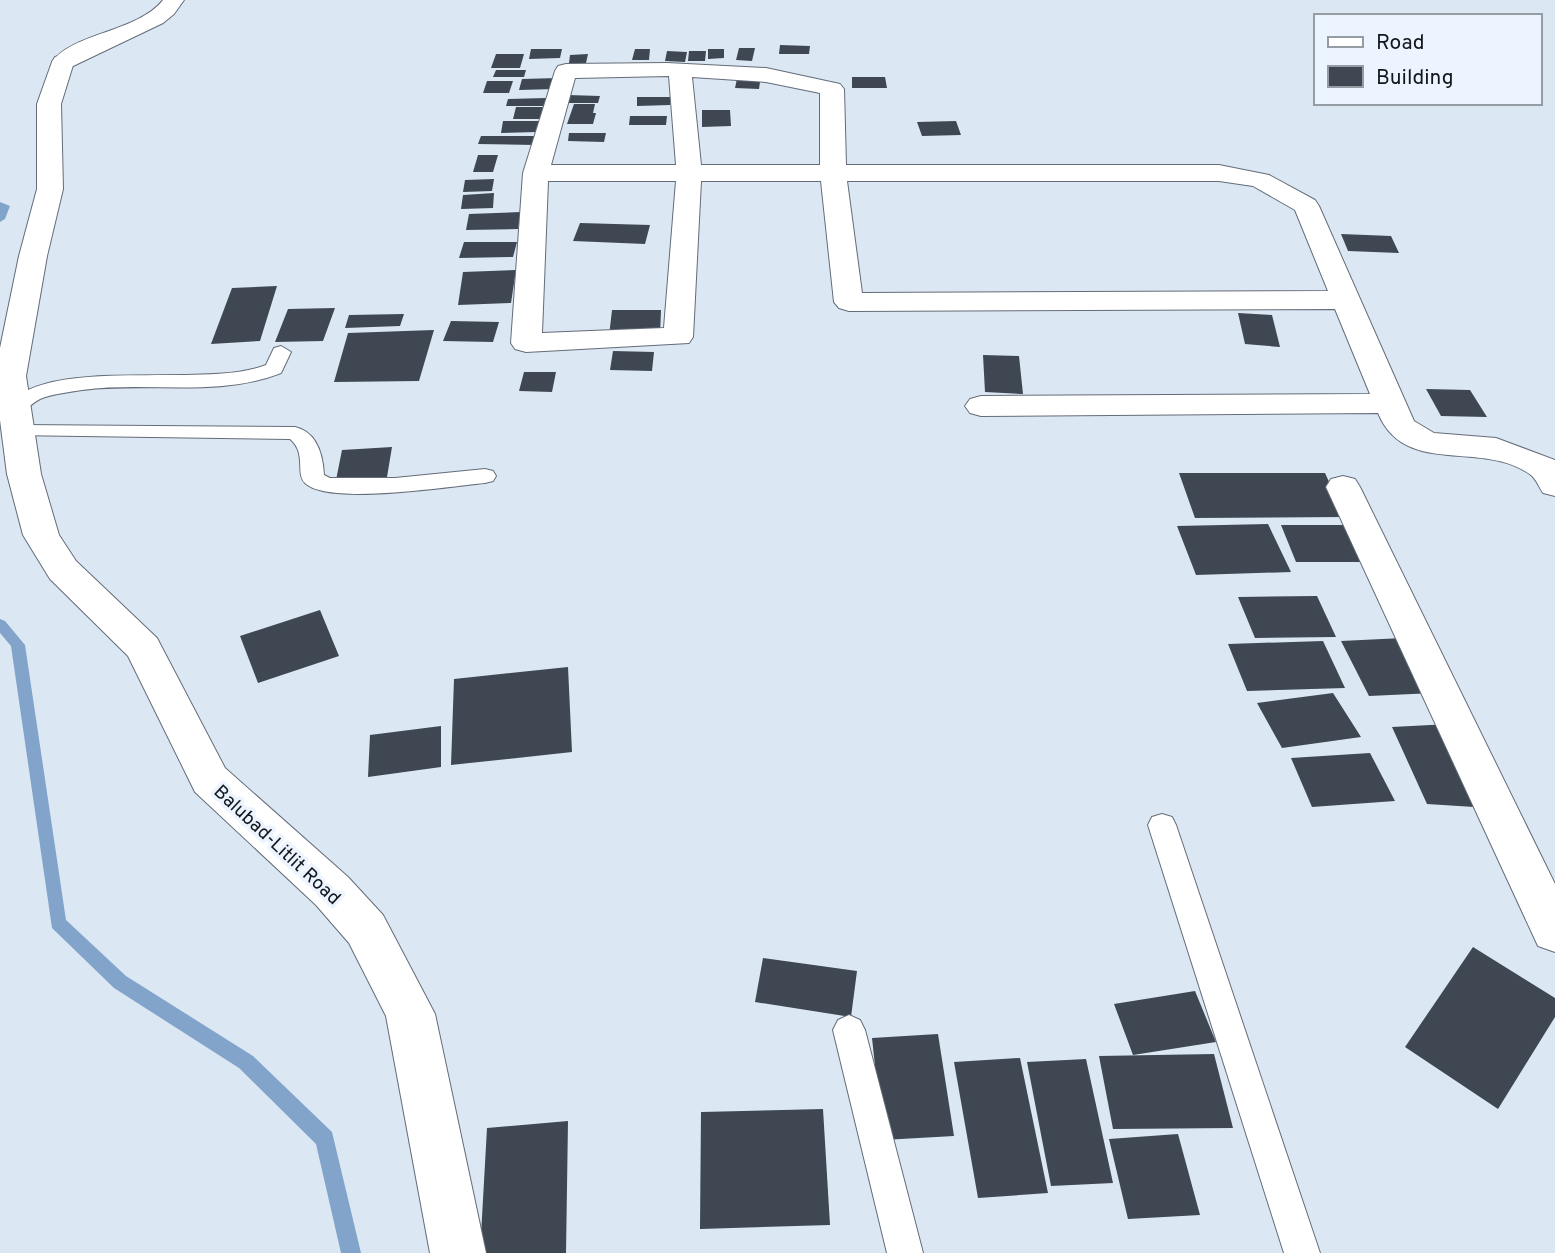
<svg xmlns="http://www.w3.org/2000/svg" width="1555" height="1253" font-family="Overpass,sans-serif">
  <style>
    .lines { fill: none; stroke-linecap: round; stroke-linejoin: round }
    .stream { fill: #82a4cb; fill-rule: evenodd }
    .building { fill: #3e4752 }
    .lane-casing { stroke: #636c78; stroke-width: 2 }
    .street-casing { stroke: #636c78; stroke-width: 2 }
    .secondary-casing { stroke: #636c78; stroke-width: 2 }
    .lane { fill: #fff; fill-rule: evenodd }
    .street { fill: #fff; fill-rule: evenodd }
    .secondary { fill: #fff; fill-rule: evenodd }
    .labels { text-anchor: middle; stroke-width: 7; stroke-linejoin: round; paint-order: stroke }
    .street-label { font-size: 19px; fill: #13171b; stroke: #ebf4ff }
  </style>
  <rect width="100%" height="100%" fill="#dce7f4"/>
  <g class="lines">
    <path class="stream" d="M0,202L10,206L5,219L0,222Z
      M0,619L5,621L25,645L66,920L126,976L253,1056L332,1132L361,1253H341L316,1144L239,1068L114,988L52,928L11,646L0,633Z"/>
  </g>
  <path class="building" d="M780,45L810,46L809,54H779Z
    M739,48H755L752,61L736,60Z
    M531,49H562L560,58L529,59Z
    M635,49H650L649,60H632Z
    M708,49H724V58L708,59Z
    M667,51L687,52L685,62L665,61Z
    M689,51H706L705,61H688Z
    M496,54H524L520,68H491Z
    M588,54L586,63H569L570,55Z
    M496,70H526L524,77H493Z
    M738,74L761,75L759,89L735,88Z
    M852,77H885L887,88H852Z
    M558,78L555,89L519,90L522,79Z
    M487,81H513L509,93H483Z
    M568,95L600,96L598,103H566Z
    M637,97H670V105L637,106Z
    M546,98L545,106H506L508,99Z
    M574,104H595L593,113H596L593,124H567Z
    M516,107H543L540,119H513Z
    M702,110H730L731,126L702,127Z
    M630,116H667L666,125H629Z
    M503,121H540L538,132L501,133Z
    M956,121L961,135L922,136L917,122Z
    M569,133H606L604,142L568,141Z
    M481,136H539L536,145L478,144Z
    M478,155H498L493,172H473Z
    M494,179L492,191L463,192L465,180Z
    M494,193L493,208L461,209L463,195Z
    M521,212L518,229L466,230L469,214Z
    M580,223L650,225L645,244L573,241Z
    M1341,234L1391,236L1399,253L1348,251Z
    M464,242H517L513,257L459,258Z
    M516,270L511,303L458,305L463,272Z
    M277,286L260,341L211,344L232,288Z
    M335,308L323,341L275,342L288,309Z
    M612,310H661L660,335L609,336Z
    M1238,313L1272,315L1280,347L1245,344Z
    M404,314L400,326L345,328L349,315Z
    M451,321L499,322L493,342L443,341Z
    M434,330L419,381L334,382L348,333Z
    M613,351L654,352L652,371L610,370Z
    M983,355L1019,356L1023,394L985,392Z
    M524,372H556L552,392L519,391Z
    M1426,389L1470,390L1487,417L1441,416Z
    M392,447L387,477L336,480L342,450Z
    M1179,473H1325L1345,517L1195,518Z
    M1268,524L1291,572L1196,575L1177,526Z
    M1281,525H1354L1371,562H1296Z
    M1317,596L1336,637L1255,638L1238,597Z
    M320,610L339,656L258,683L240,636Z
    M1403,638L1434,693L1369,696L1341,641Z
    M1323,641L1345,688L1247,691L1228,644Z
    M568,667L572,752L451,765L454,679Z
    M1333,693L1361,737L1282,748L1257,703Z
    M1450,724L1490,808L1427,804L1392,727Z
    M441,726V767L368,777L370,735Z
    M1370,753L1395,801L1312,807L1291,758Z
    M1473,947L1555,998V1017L1498,1109L1405,1047Z
    M763,958L857,971L851,1017L755,1002Z
    M1195,991L1216,1042L1133,1055L1114,1004Z
    M938,1034L954,1136L883,1140L872,1038Z
    M1214,1054L1233,1128L1113,1129L1099,1056Z
    M1020,1058L1048,1193L978,1198L954,1062Z
    M1086,1059L1113,1183L1051,1186L1027,1062Z
    M823,1109L830,1225L700,1229L701,1112Z
    M568,1121L566,1253H480L487,1128Z
    M1178,1134L1200,1215L1128,1219L1109,1139Z"/>
  <g class="lines">
    <g class="lane-casing">
      <path id="lane" d="M281,346L291,352L281,373C218,398 148,381 82,390C70,392 51,394 40,399C27,406 22,417 7,413L4,409C43,353 204,390 266,365L274,348Z
        M19,425L295,427C317,432 323,455 324,475L330,478H395L485,469L493,471L496,476L493,481L485,483C451,486 328,506 305,483C295,474 307,453 290,439L12,435L9,431L12,427Z
        M1162,814L1172,817L1176,825L1320,1253H1284L1148,825L1152,817Z
        M849,1015L860,1020L865,1030L923,1253H887L833,1030L838,1020Z"/>
    </g>
    <g class="street-casing">
      <path id="street" d="M163,0H184L174,14L163,23L71,67H55L52,62C72,33 138,32 163,0Z
        M667,63L766,68L840,84L844,89L846,165H1219L1269,175L1315,200L1319,206L1414,421L1434,433L1496,438L1555,460V496L1543,493C1539,487 1536,479 1531,475C1482,439 1405,478 1378,413L981,416L970,413L965,406L970,399L981,396L1370,394L1335,309L849,311L839,308L834,302L821,181H701L693,337L689,343L526,352L515,349L511,343L523,173L555,71L558,66L566,64ZM669,76L676,165H551L575,78ZM692,77L766,82L820,93V165H701ZM548,181H676L664,328L542,333ZM847,181H1219L1253,186L1295,210L1328,291L862,293Z
        M1343,476L1355,479L1360,487L1555,884V952L1538,946L1326,487L1331,479Z"/>
    </g>
    <g class="secondary-casing">
      <path id="secondary" d="M63,55L71,57L74,62L61,104L63,189L47,256L26,376L41,474L59,535L76,561L157,638L225,768L348,877L383,915L435,1014L486,1253H430L386,1016L349,943L316,905L195,792L128,656L50,579L23,535L7,474L0,420V348L19,256L37,189V104L52,62L55,57Z"/>
    </g>
    <use href="#lane" class="lane"/>
    <use href="#street" class="street"/>
    <use href="#secondary" class="secondary"/>
  </g>
  <g class="labels">
    <g class="street-label">
      <text transform="translate(278 844) rotate(43)" y="7">Balubad-Litlit Road</text>
    </g>
  </g>
  <rect x="1314" y="14" width="228" height="91" fill="#ebf4ff" stroke="#959ca4" stroke-width="2"/>
  <rect x="1328" y="37" width="35" height="10" fill="#ffffff" stroke="#959ca4" stroke-width="2"/>
  <text x="1376" y="49" font-size="21" fill="#13171b">Road</text>
  <rect x="1328" y="66" width="35" height="21" fill="#3e4752" stroke="#959ca4" stroke-width="2"/>
  <text x="1376" y="84" font-size="21" fill="#13171b">Building</text>
</svg>
